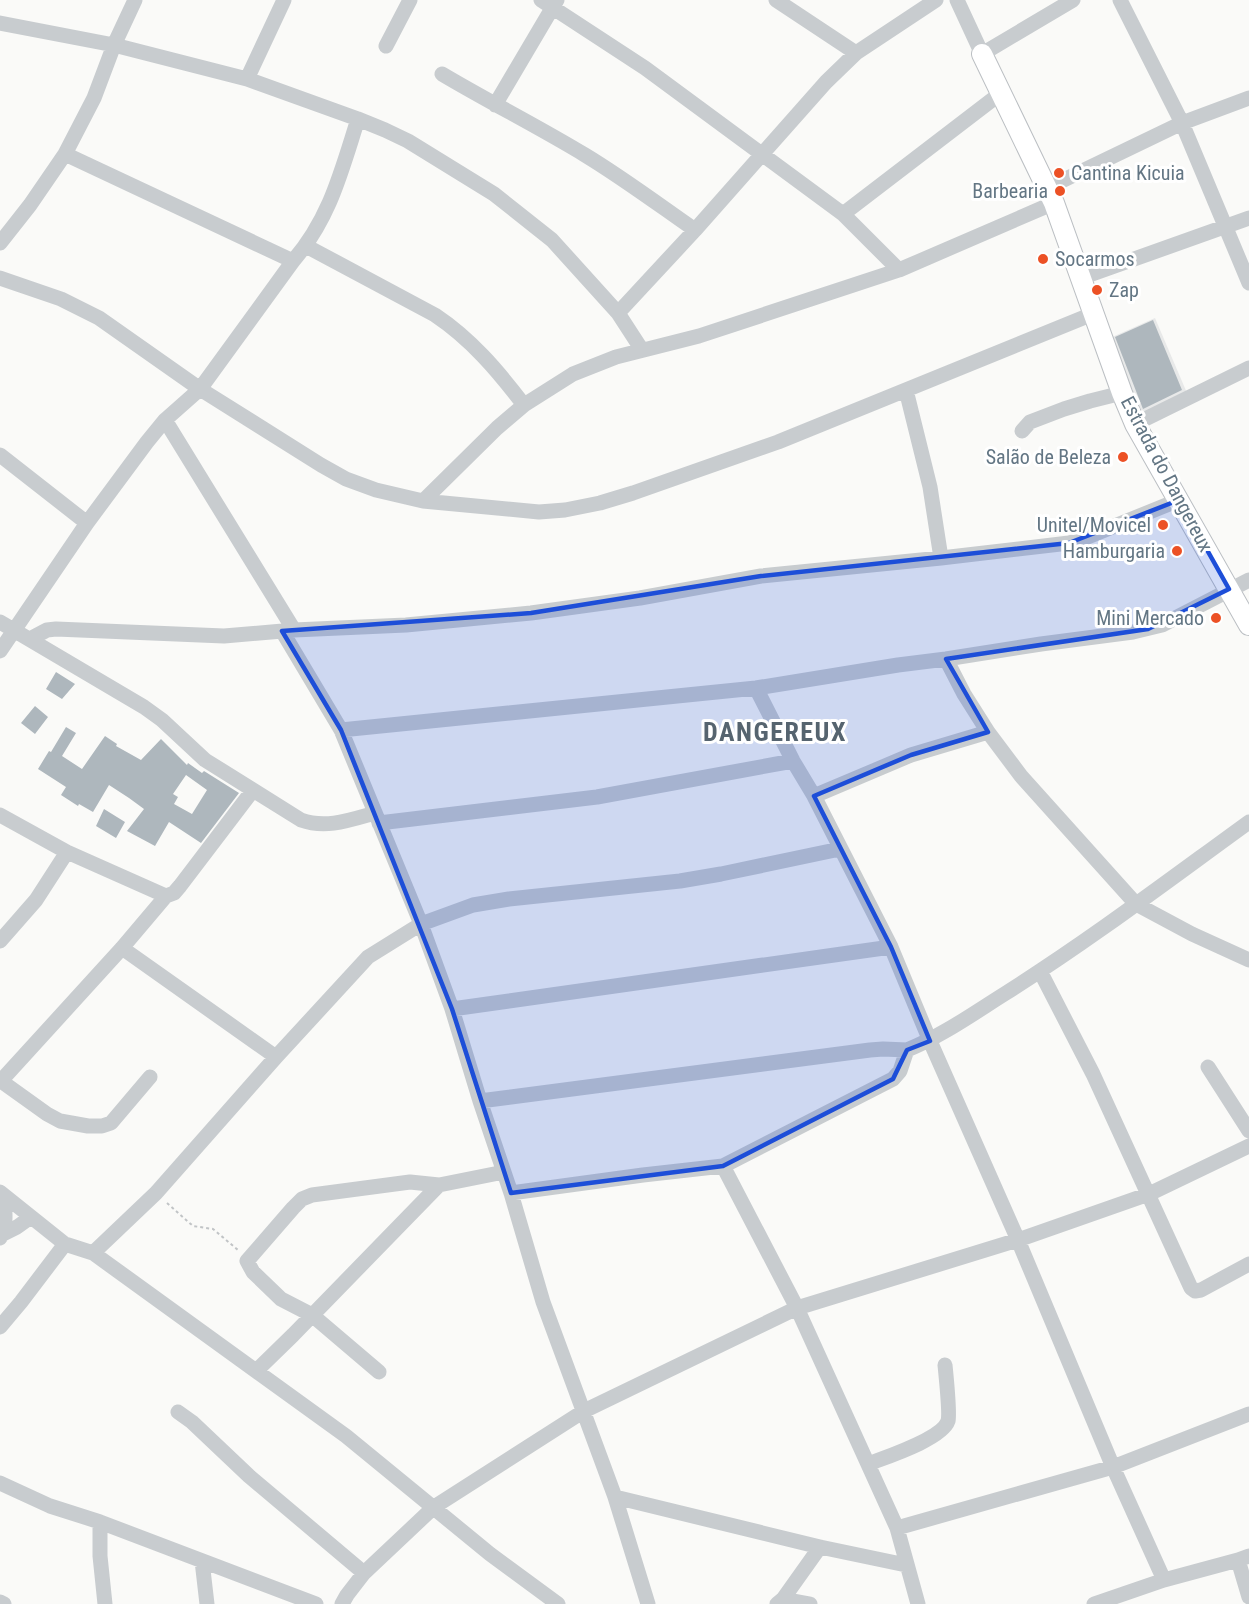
<svg xmlns="http://www.w3.org/2000/svg" width="1249" height="1604" font-family="'Roboto Condensed',sans-serif">
  <style>
    .built { fill: #e8e9e9 }
    .building { fill: #aeb7bd; fill-rule: evenodd }
    .lines { fill: none; stroke-linecap: round; stroke-linejoin: round }
    .major-casing { stroke: #bbbfc3; stroke-width: 22 }
    .path { stroke: #c1c4c6; stroke-width: 2; stroke-dasharray: 3 3; stroke-linecap: butt }
    .minor { stroke: #c8cccf; stroke-width: 15 }
    .major { stroke: #fff; stroke-width: 20 }
    .marked { fill: #1d4ed8; fill-opacity: 0.2; stroke: #1d4ed8; stroke-width: 4.5; stroke-linejoin: round }
    .poi-dot { fill: #ec5125; stroke: #fff; stroke-width: 2 }
    .labels { text-anchor: middle; stroke-width: 6; stroke-linejoin: round; paint-order: stroke }
    .poi-label { font-size: 20px; fill: #637684; stroke: #fff; text-anchor: end }
    .street-label { font-size: 20px; fill: #637684; stroke: #fff }
    .district-label { font-size: 26px; font-weight: bold; letter-spacing: 1.5px; fill: #56646f; stroke: #fff }
  </style>
  <rect width="100%" height="100%" fill="#fafaf8"/>
  <path class="built" d="M1155,318L1187,393L1142,413L1110,338Z"/>
  <path class="building" d="M1153,320L1182,390L1143,409L1115,337Z
    M56,672L75,684L62,699L46,689Z
    M35,706L48,717L35,734L21,723Z
    M66,727L76,733L62,756L82,769L105,736L117,744L116,746L141,760L161,739L187,765L188,763L202,773L204,771L239,793L201,843L169,822L155,846L127,831L144,809L129,798L109,785L93,812L79,804L78,806L61,795L66,787L38,769L49,751L51,752ZM186,775L207,790L192,814L174,804L178,797L173,794Z
    M104,809L125,822L116,838L96,826Z"/>
  <g class="lines">
    <g class="major-casing">
      <path id="major" d="M982,54L1054,203L1122,393L1135,424L1249,625"/>
    </g>
    <path class="path" d="M167,1203L193,1226L213,1229L238,1250"/>
    <path class="minor" d="M541,0L645,68L843,214L899,270
      M776,0L856,53
      M957,0L982,54L1073,0
      M1120,0L1182,123L1249,283
      M0,23L114,45L247,79L358,119L385,130L408,141L494,194L552,240L618,313L642,350
      M386,46L410,0
      M442,74C489,102 539,127 585,155C623,178 659,205 695,230
      M247,79L284,0
      M495,105L557,0
      M65,154L293,261
      M1047,188L1182,123L1249,98
      M843,214L1001,93
      M0,243L30,205L65,154L94,98L114,45L135,0
      M306,246L435,315C471,339 498,371 524,405
      M0,278L61,299L99,318L200,389L321,465L346,479L376,490L423,501L539,512L565,510L600,503L633,493L778,442L1095,313
      M1081,278L1249,218
      M618,313L695,230L826,82L856,53L936,0
      M906,390L930,487L941,558
      M165,420L294,630
      M1135,424L1249,368
      M1022,431L1030,422L1064,409L1090,401L1122,393
      M0,455L87,523
      M423,501L497,428L524,405L573,374L616,357L699,336L899,270L1054,203
      M0,622L144,707L162,720L205,760L301,820C326,829 350,820 375,813
      M282,631L341,730L421,924L452,1009L480,1101L511,1193L543,1302L615,1497L648,1604
      M30,639L47,630L56,629L224,636L294,630L406,625L531,613L640,598L761,576L941,558L1069,543L1080,540L1179,500
      M0,651L87,523L147,442L165,420L200,389L293,261C330,218 341,172 358,119
      M946,659L964,694L988,732L1021,776L1136,904L1192,934L1249,960
      M756,688L793,761L814,796L891,947L930,1041L1018,1240L1113,1467L1164,1580
      M341,730L756,688L898,665L946,659L1041,644L1133,632L1162,625L1249,580
      M814,796L911,755L988,732
      M0,815L67,852L166,896
      M379,823L597,797L793,761
      M0,941L36,900L67,852
      M122,948L276,1057
      M1040,971L1093,1074L1191,1288L1195,1291L1201,1290L1249,1264
      M452,1009L891,947
      M1208,1067L1249,1131
      M1,1081L47,1114L60,1121L88,1126H102L111,1123L150,1077
      M0,1082L122,948L166,896L174,893L180,886L253,790
      M480,1101L870,1050L883,1049L907,1050
      M723,1166L797,1308L897,1528L918,1604
      M0,1192L65,1244L93,1253L346,1436L490,1554L558,1604
      M511,1193L643,1175L723,1166L893,1079L900,1071L907,1050C942,1036 974,1013 1006,993C1090,940 1169,880 1249,822
      M3,1234L17,1227L31,1217
      M0,1238C7,1226 5,1210 4,1197
      M93,1253L156,1193L276,1057L368,957L421,924L473,905L509,899L680,881L721,874L840,849
      M0,1327L21,1302L65,1244
      M256,1371L293,1335L439,1185L504,1172
      M379,1372L312,1315L281,1299L253,1272L247,1261L293,1208L302,1199L312,1195L410,1182L439,1185
      M178,1412L192,1422L249,1476L364,1573
      M868,1464C886,1457 942,1439 948,1421C950,1414 946,1375 945,1365
      M0,1483L50,1506L100,1522L316,1604
      M615,1497L820,1547L906,1565
      M100,1522V1556L105,1604
      M897,1528L1113,1467L1249,1414
      M1238,1560L1249,1597
      M202,1561L207,1604
      M783,1599L810,1604
      M0,1602L4,1604
      M342,1604L347,1595L364,1573L434,1507L584,1411L797,1308L1018,1240L1149,1194L1249,1146
      M777,1604L783,1599L820,1547
      M1094,1604L1164,1580L1238,1560L1249,1556"/>
    <use href="#major" class="major"/>
  </g>
  <path class="marked" d="M1179,500L1229,589L1148,629L946,659L988,732L911,755L814,796L891,947L930,1041L907,1050L893,1079L723,1166L511,1193L452,1009L341,730L282,631L531,613L761,576L1069,543Z"/>
  <g class="poi-dot">
    <circle cx="1059" cy="173" r="6"/>
    <circle cx="1060" cy="191" r="6"/>
    <circle cx="1043" cy="259" r="6"/>
    <circle cx="1097" cy="290" r="6"/>
    <circle cx="1123" cy="457" r="6"/>
    <circle cx="1163" cy="525" r="6"/>
    <circle cx="1177" cy="551" r="6"/>
    <circle cx="1216" cy="618" r="6"/>
  </g>
  <g class="labels">
    <g class="poi-label">
      <text x="1071" y="180" text-anchor="start">Cantina Kicuia</text>
      <text x="1048" y="198">Barbearia</text>
      <text x="1055" y="266" text-anchor="start">Socarmos</text>
      <text x="1109" y="297" text-anchor="start">Zap</text>
      <text x="1111" y="464">Salão de Beleza</text>
      <text x="1151" y="532">Unitel/Movicel</text>
      <text x="1165" y="558">Hamburgaria</text>
      <text x="1204" y="625">Mini Mercado</text>
    </g>
    <g class="street-label">
      <text transform="translate(1167 474) rotate(62)" y="7">Estrada do Dangereux</text>
    </g>
    <g class="district-label">
      <text x="775" y="741">DANGEREUX</text>
    </g>
  </g>
</svg>
